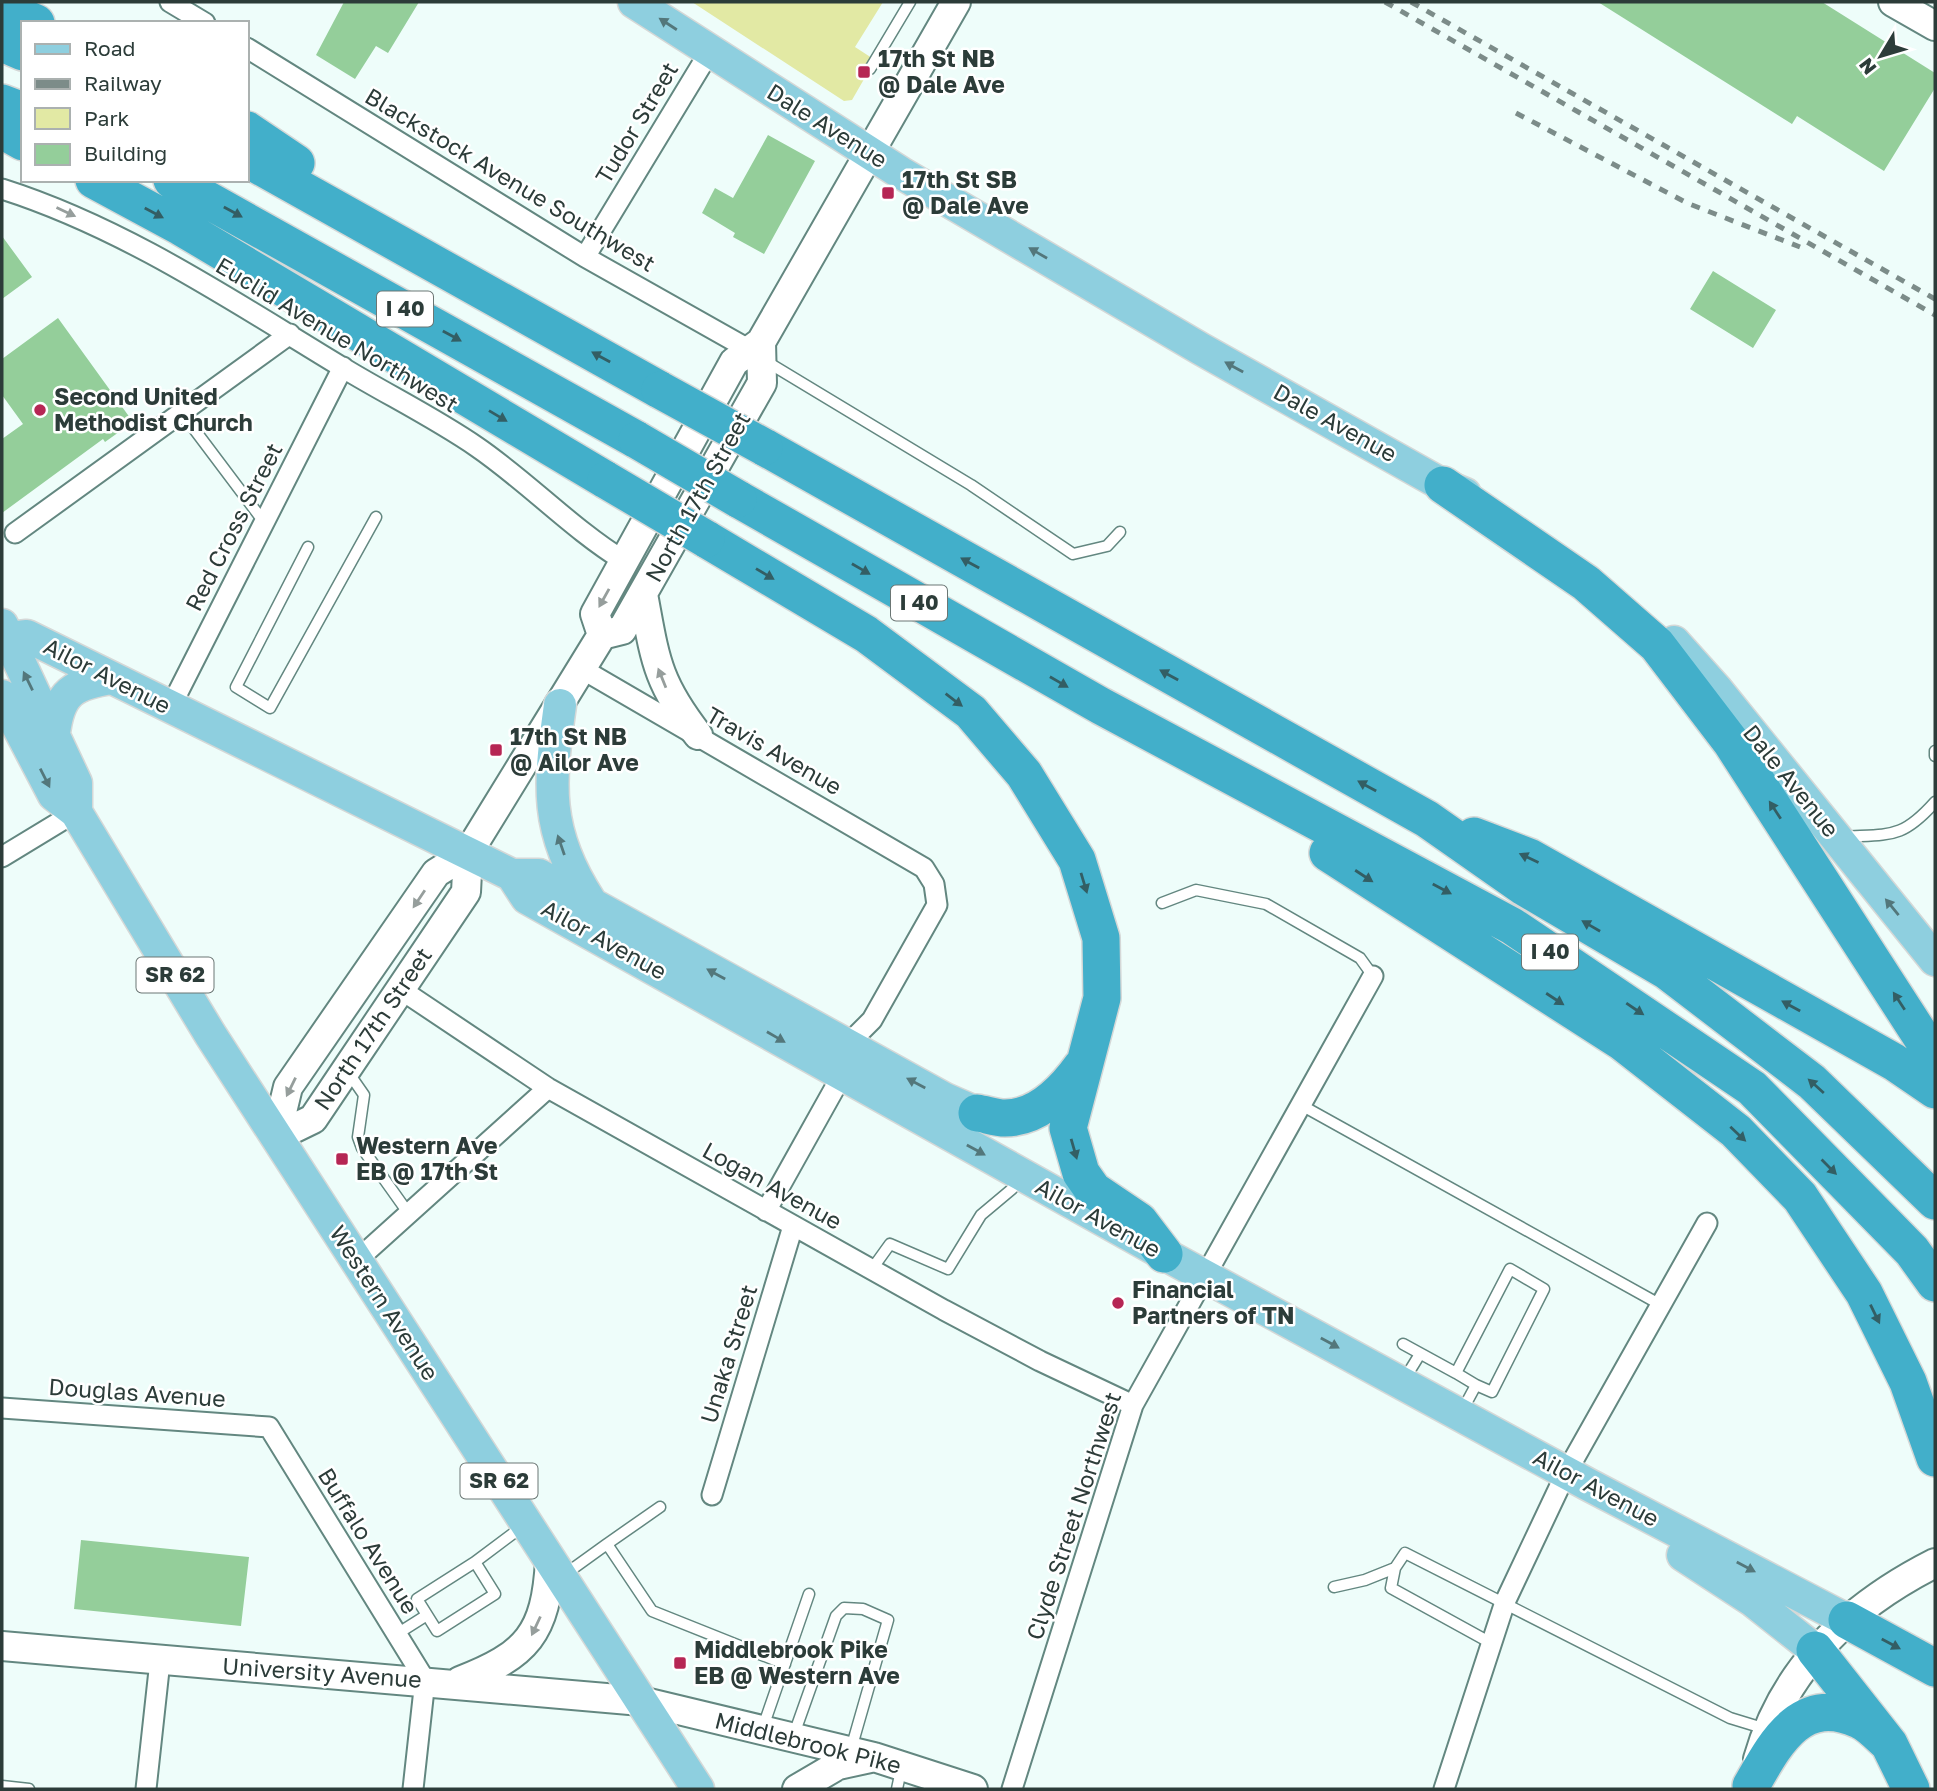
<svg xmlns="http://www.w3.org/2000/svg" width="1937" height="1791" font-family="'Golos Text',sans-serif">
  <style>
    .green { fill: #e2e9a4 }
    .building { fill: #94ce9a }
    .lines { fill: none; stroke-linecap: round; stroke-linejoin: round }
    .lane-casing { stroke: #638780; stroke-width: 13 }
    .street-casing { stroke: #638780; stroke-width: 23 }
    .secondary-casing { stroke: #638780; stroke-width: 32 }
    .primary-casing { stroke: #d5d8d7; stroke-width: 35 }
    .highway-casing { stroke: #d5d8d7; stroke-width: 40 }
    .lane { stroke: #fff; stroke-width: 10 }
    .street { stroke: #fff; stroke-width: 19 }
    .secondary { stroke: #fff; stroke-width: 28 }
    .primary { stroke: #8ecfdf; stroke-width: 32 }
    .highway { stroke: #42afca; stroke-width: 37 }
    .rail { stroke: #7c8c89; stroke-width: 5; stroke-dasharray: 9 9; stroke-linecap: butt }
    .highway-bridge-casing { stroke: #d5d8d7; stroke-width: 40; stroke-linecap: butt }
    .highway-bridge { stroke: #42afca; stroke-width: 37 }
    .oneway { fill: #53777b }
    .oneway2 { fill: #969e9c }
    .oneway3 { fill: #335e64 }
    .poi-dot { fill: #b62654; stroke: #fff; stroke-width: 2.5 }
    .labels { text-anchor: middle; stroke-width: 5; stroke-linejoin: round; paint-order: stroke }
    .shield { fill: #fff; stroke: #6b7674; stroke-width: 2 }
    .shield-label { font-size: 21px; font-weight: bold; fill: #2c3c39 }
    .poi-label { font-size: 23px; font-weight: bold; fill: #2c3c39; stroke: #fff; text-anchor: start }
    .street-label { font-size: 23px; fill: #2c3c39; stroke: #fff }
  </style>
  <rect width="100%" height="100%" fill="#eefdfa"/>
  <path class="green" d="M692,2H883L855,47L875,60L852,100L844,101Z"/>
  <path class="building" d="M344,2H419L388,53L376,46L355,79L316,55Z
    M1598,2H1822L1935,73V88L1884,171L1797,116L1792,124Z
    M768,135L815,161L764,254L733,237L735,233L702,213L715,188L733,198Z
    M2,236L32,277L2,299Z
    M1713,271L1776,310L1753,348L1690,309Z
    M58,318L133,422L105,442L103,439L2,513V439L23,424L2,395V359Z
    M81,1540L249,1557L241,1626L74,1609Z"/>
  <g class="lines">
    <g class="lane-casing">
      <path id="lane" d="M870,69L910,2
        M764,360L971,485L1073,554L1107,546L1120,532
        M182,413L264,522
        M308,547L236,687L270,708L376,517
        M1935,751V756
        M1843,837C1891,834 1902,839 1935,802
        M1162,903L1196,890L1266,904L1360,958L1373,976
        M348,1072L364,1095L358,1137L362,1148L409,1214
        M1301,1105L1661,1305
        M872,1269L890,1244L948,1269L981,1215L1012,1189L1018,1177
        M1403,1344L1456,1373
        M1404,1380L1420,1354
        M1462,1411L1476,1385L1456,1373L1510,1269L1544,1289L1492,1392L1476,1385
        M607,1544L660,1507
        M475,1562L417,1599L437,1631L495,1594L475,1562L523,1526
        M564,1575L607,1544L652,1611L785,1664
        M1334,1587L1365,1580L1395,1568
        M397,1634L427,1615
        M1491,1643L1391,1588L1395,1568L1405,1553L1730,1718L1766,1729
        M763,1727L809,1594
        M793,1737L836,1616L844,1608L863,1609L888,1620L851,1749
        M2,1786L29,1789
        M897,1789L901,1770"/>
    </g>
    <g class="street-casing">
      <path id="street" d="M170,2L205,23
        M247,48L585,257L750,350
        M2,189C125,228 234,302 345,369C388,395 435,418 477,447C528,482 572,529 624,561
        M585,257L710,51
        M15,533L290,334
        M582,669L924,868L934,884L937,905L872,1020L846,1046
        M170,708L343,367
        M2,857L76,812
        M400,989L548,1088L944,1310L1040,1361L1133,1405
        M766,1211L842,1075
        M356,1261L548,1088
        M2,1408L269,1427L425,1680L413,1789
        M712,1495L793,1226
        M146,1789L160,1661
        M1012,1789L1133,1405L1373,976
        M1444,1789L1505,1602L1566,1473L1707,1223"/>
    </g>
    <g class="secondary-casing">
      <path id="secondary" d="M1893,2L1935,26
        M643,594C655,658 656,681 698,735
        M602,635L595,614L734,362L761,342L956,2
        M276,1137L288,1087L436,873L468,853L602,635L622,630L762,383L761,342
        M276,1137L313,1119L346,1070L466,892L468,853
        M2,1646L641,1701L874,1757L973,1789
        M460,1681C527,1655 546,1634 550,1560
        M1758,1759C1784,1667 1852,1605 1935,1563
        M797,1789L838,1765L870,1758"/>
    </g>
    <g class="primary-casing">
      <path id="primary" d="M634,2L901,173L1201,349L1443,485L1465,494
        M2,625L76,783V812
        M2,639L27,636L512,875H539L945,1099L977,1113
        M1674,642L1717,690L1935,960
        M2,696L54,795L76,812L210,1034L698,1789
        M560,705C549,784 544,831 590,901
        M54,733C59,692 73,684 112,678
        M512,875L527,898L1164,1254L1589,1485L1847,1620
        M1683,1555L1752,1600L1815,1650"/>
    </g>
    <g class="highway-casing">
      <path id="highway" d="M2,8L36,23
        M2,43L23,52
        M2,103L23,111
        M2,130L23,142
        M247,130L296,163
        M247,159L660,390
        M94,180L181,227L606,480
        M172,180L637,440
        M764,447L1427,819L1524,887L1667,971L1812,1082L1935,1201
        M1443,485L1586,583L1657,645L1731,742L1935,1058
        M738,499L1101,706L1512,926L1752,1088L1912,1251L1935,1283
        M706,539L866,634L971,712L1024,774L1077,860L1101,938L1102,998L1068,1128L1081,1173L1093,1190L1139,1221L1164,1254
        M1474,836L1529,857L1894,1062L1935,1090
        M1328,853L1622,1042L1736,1131L1800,1197L1864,1293L1908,1382L1935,1458
        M977,1113C985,1114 996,1118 1005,1118C1038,1118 1064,1091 1082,1066
        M1847,1620L1935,1668
        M1815,1650L1889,1744L1911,1789
        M1751,1786C1775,1744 1800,1693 1859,1720C1869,1724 1880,1736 1889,1744"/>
    </g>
    <use href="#lane" class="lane"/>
    <use href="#street" class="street"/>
    <use href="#secondary" class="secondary"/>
    <use href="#primary" class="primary"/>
    <use href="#highway" class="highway"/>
    <path class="rail" d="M1385,2L1935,315
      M1411,2L1935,299
      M1516,113L1687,203L1800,247"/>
    <g class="highway-bridge-casing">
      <path id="highway-bridge" d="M660,390L764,447
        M637,440L738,499
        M606,480L706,539"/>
    </g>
    <use href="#highway-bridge" class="highway-bridge"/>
  </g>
  <defs><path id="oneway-solid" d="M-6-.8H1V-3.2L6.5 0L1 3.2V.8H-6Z" transform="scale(1.75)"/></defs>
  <g class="oneway">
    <use href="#oneway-solid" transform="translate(668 24) rotate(-147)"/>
    <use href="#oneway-solid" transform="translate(1038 253) rotate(-150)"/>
    <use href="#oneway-solid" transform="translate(1234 367) rotate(-151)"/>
    <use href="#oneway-solid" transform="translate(28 681) rotate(-116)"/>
    <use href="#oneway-solid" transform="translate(45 778) rotate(63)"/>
    <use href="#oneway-solid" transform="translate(561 845) rotate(-109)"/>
    <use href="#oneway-solid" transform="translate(1892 907) rotate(-129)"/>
    <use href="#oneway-solid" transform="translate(716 974) rotate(-151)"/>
    <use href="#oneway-solid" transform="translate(776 1037) rotate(30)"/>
    <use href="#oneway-solid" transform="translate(916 1083) rotate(-152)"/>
    <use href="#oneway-solid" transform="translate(976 1150) rotate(29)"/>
    <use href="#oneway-solid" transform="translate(1330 1343) rotate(29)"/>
    <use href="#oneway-solid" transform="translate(1746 1567) rotate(28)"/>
  </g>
  <g class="oneway2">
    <use href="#oneway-solid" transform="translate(66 212) rotate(25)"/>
    <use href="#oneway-solid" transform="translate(604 598) rotate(119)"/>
    <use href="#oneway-solid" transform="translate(662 678) rotate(-112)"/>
    <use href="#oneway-solid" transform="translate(419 899) rotate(124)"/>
    <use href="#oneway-solid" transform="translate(291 1087) rotate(116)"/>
    <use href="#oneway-solid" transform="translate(536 1626) rotate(115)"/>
  </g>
  <g class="oneway3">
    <use href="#oneway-solid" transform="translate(233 212) rotate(29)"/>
    <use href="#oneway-solid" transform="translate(154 213) rotate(28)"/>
    <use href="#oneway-solid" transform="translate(452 336) rotate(29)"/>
    <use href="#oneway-solid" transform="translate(601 357) rotate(-151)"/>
    <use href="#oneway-solid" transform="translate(498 416) rotate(31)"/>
    <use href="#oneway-solid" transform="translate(970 563) rotate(-151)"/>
    <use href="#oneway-solid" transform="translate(861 569) rotate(30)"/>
    <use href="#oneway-solid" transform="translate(765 574) rotate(31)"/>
    <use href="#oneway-solid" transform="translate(1169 675) rotate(-151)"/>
    <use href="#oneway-solid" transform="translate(1059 682) rotate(30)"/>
    <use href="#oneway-solid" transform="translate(954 700) rotate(37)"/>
    <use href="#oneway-solid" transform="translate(1367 786) rotate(-151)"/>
    <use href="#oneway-solid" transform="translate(1775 810) rotate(-123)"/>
    <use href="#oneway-solid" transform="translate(1529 858) rotate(-155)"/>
    <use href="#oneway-solid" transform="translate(1364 876) rotate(33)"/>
    <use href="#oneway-solid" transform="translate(1084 883) rotate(73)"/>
    <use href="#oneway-solid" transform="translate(1442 889) rotate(28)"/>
    <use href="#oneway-solid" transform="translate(1591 926) rotate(-150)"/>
    <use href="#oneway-solid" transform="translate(1555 999) rotate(33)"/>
    <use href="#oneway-solid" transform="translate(1899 1001) rotate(-123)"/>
    <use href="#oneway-solid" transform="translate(1791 1006) rotate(-151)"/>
    <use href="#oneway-solid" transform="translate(1635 1009) rotate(34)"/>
    <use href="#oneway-solid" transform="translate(1816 1086) rotate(-138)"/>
    <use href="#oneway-solid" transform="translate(1738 1134) rotate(43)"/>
    <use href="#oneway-solid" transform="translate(1074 1149) rotate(74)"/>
    <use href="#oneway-solid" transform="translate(1829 1167) rotate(45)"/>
    <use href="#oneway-solid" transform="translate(1875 1314) rotate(64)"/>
    <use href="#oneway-solid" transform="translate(1891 1644) rotate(28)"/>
  </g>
  <g class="poi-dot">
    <rect x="857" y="65" width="14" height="14" rx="3.5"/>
    <rect x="881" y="186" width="14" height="14" rx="3.5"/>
    <circle cx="40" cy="410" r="7"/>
    <rect x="489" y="743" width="14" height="14" rx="3.5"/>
    <rect x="335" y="1152" width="14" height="14" rx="3.5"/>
    <circle cx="1118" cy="1303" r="7"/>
    <rect x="673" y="1656" width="14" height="14" rx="3.5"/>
  </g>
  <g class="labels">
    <g class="shield">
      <rect x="377" y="291.5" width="56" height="35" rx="5"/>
      <rect x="891" y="585.5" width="56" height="35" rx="5"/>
      <rect x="1522" y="934.5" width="56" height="35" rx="5"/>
      <rect x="136.5" y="957.5" width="77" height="35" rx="5"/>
      <rect x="460.5" y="1463.5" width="77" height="35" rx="5"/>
    </g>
    <g class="shield-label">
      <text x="405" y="316">I 40</text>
      <text x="919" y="610">I 40</text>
      <text x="1550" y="959">I 40</text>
      <text x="175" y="982">SR 62</text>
      <text x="499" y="1488">SR 62</text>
    </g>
    <g class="poi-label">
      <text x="878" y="67">17th St NB<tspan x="878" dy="26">@ Dale Ave</tspan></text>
      <text x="902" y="188">17th St SB<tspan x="902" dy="26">@ Dale Ave</tspan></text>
      <text x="54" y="405">Second United<tspan x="54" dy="26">Methodist Church</tspan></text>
      <text x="510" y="745">17th St NB<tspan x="510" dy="26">@ Ailor Ave</tspan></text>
      <text x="356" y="1154">Western Ave<tspan x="356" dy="26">EB @ 17th St</tspan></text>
      <text x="1132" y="1298">Financial<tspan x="1132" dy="26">Partners of TN</tspan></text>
      <text x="694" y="1658">Middlebrook Pike<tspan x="694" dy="26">EB @ Western Ave</tspan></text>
    </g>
    <g class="street-label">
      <text transform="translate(637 123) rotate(-59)" y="8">Tudor Street</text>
      <text transform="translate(827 126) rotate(32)" y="8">Dale Avenue</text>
      <text transform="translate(510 180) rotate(31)" y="8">Blackstock Avenue Southwest</text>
      <text transform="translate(337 335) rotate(31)" y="8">Euclid Avenue Northwest</text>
      <text transform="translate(1335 423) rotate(29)" y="8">Dale Avenue</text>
      <text transform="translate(698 497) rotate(-61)" y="8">North 17th Street</text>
      <text transform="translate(234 527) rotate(-63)" y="8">Red Cross Street</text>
      <text transform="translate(107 676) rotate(27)" y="8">Ailor Avenue</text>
      <text transform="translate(774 751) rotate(30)" y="8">Travis Avenue</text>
      <text transform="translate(1791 781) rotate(51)" y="8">Dale Avenue</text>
      <text transform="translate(604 940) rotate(29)" y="8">Ailor Avenue</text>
      <text transform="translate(373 1029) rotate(-56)" y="8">North 17th Street</text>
      <text transform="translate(772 1186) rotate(29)" y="8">Logan Avenue</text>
      <text transform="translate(1098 1218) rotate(29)" y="8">Ailor Avenue</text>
      <text transform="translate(384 1303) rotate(57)" y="8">Western Avenue</text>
      <text transform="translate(729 1354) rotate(-73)" y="8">Unaka Street</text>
      <text transform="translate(137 1393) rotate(4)" y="8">Douglas Avenue</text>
      <text transform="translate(1596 1488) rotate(28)" y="8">Ailor Avenue</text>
      <text transform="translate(1074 1516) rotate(-72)" y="8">Clyde Street Northwest</text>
      <text transform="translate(368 1541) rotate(58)" y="8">Buffalo Avenue</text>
      <text transform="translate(322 1673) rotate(4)" y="8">University Avenue</text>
      <text transform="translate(808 1743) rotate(14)" y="8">Middlebrook Pike</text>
    </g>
  </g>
  <rect width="1937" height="1791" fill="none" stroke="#2c3c39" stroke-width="7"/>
  <rect x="21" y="21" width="228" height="161" fill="#ffffff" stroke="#abb1b0" stroke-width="2"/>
  <rect x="35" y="44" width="35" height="10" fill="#8ecfdf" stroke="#abb1b0" stroke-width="2"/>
  <text x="84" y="56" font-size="21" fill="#2c3c39">Road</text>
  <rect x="35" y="79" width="35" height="10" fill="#7c8c89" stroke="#abb1b0" stroke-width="2"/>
  <text x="84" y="91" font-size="21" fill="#2c3c39">Railway</text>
  <rect x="35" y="108" width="35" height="21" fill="#e2e9a4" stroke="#abb1b0" stroke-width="2"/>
  <text x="84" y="126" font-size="21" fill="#2c3c39">Park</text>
  <rect x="35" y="144" width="35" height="21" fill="#94ce9a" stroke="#abb1b0" stroke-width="2"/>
  <text x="84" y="161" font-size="21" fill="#2c3c39">Building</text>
  <g transform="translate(1881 56) rotate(232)" stroke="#ffffff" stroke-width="5" paint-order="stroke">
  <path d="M0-5L12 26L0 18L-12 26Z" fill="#2c3c39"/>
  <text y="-10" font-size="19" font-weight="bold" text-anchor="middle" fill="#2c3c39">N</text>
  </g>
</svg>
